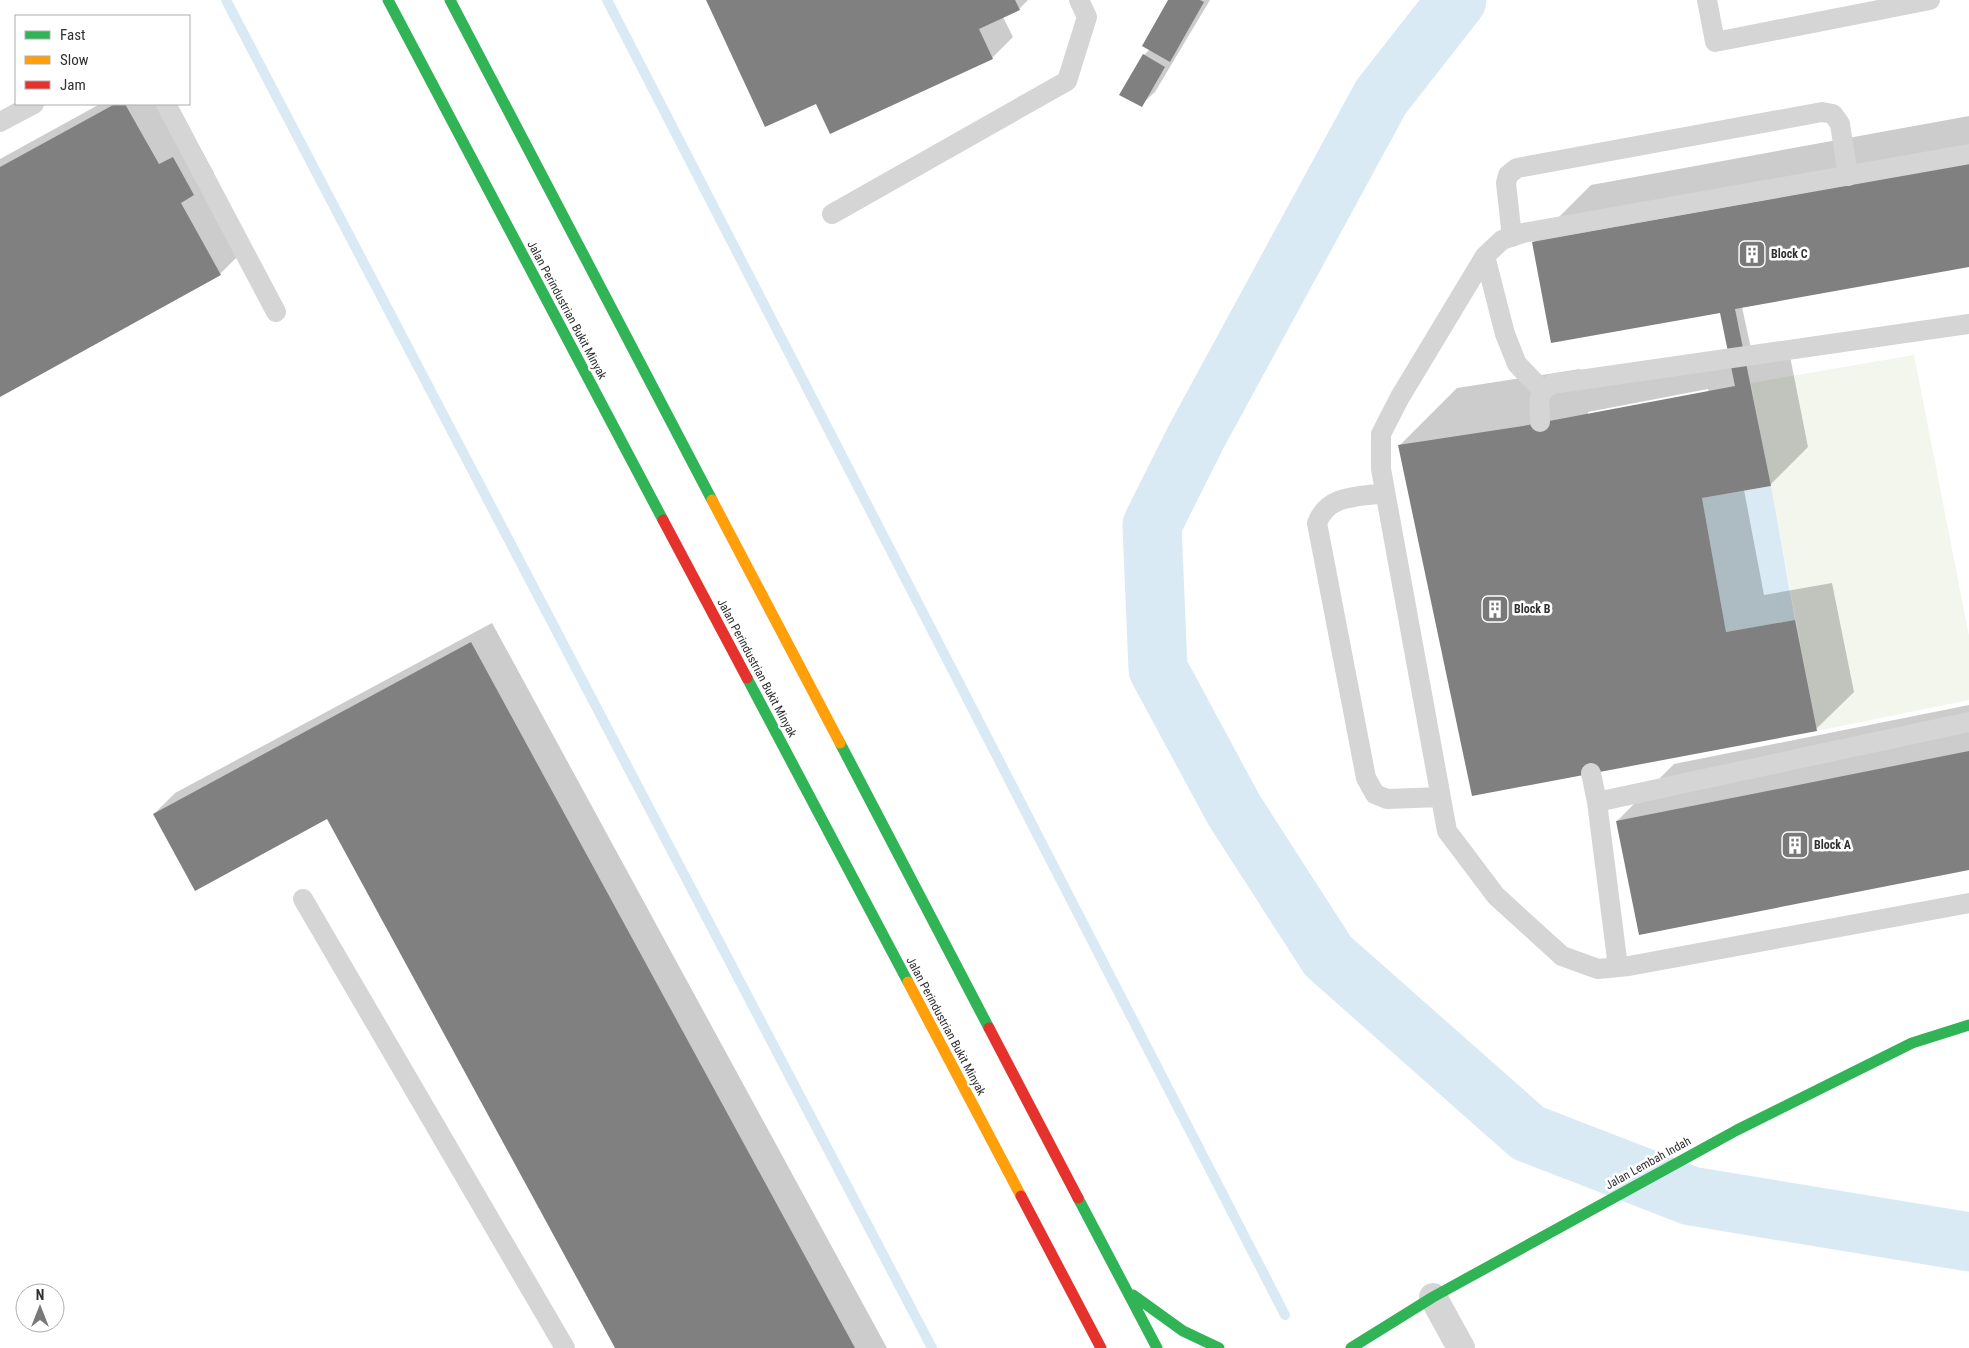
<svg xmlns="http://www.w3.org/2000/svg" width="1969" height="1348" font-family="'Roboto Condensed',sans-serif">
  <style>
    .green { fill: #f2f6ed }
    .water { fill: #d9eaf4 }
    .shadow { fill: #0003; fill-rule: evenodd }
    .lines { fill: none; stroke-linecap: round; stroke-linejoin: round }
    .stream { stroke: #d9eaf4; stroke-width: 10 }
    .river { stroke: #d9eaf4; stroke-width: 59 }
    .building { fill: #808080 }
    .lane { stroke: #d5d5d5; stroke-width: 20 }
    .street { stroke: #d5d5d5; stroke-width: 28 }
    .fast { stroke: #30b455; stroke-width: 11 }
    .slow { stroke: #ff9f0a; stroke-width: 11 }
    .jam { stroke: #e5322d; stroke-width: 11 }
    .labels { text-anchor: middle; stroke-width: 5; stroke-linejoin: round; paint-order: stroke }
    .poi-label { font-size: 12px; font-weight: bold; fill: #313131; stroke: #fff; text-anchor: start }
    .street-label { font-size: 12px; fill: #313131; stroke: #fff }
  </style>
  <rect width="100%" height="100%" fill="#fff"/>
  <path class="green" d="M1914,355L1969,636V700L1817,731L1751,383Z"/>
  <path class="water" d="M1771,486L1795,620L1726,632L1702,498Z"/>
  <path class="shadow" d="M707,0H1028L1019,9L1003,17L1013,37L992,58L816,103Z
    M1170,0H1210L1155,92L1141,105L1144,55L1150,49Z
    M100,104H157L194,137L214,173L202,185L241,253L220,274L0,396V159Z
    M1969,116V266L1742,307L1752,353L1788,346L1808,447L1770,485L1744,490L1764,595L1832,583L1854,692L1816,729L1399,446L1457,388L1580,369L1583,385L1730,357L1721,313L1534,242L1591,185ZM1708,389L1709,392L1588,415V412Z
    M492,623L887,1348H616L328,817L154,814L175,793Z
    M1969,705V869L1617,821L1674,764Z"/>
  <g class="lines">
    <path class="stream" d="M226,0L932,1348
      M607,0L1285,1315"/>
    <path class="river" d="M1457,0L1381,97L1196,437L1152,525L1158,669L1234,810L1328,956L1528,1133L1691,1196L1969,1242"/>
  </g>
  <path class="building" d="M706,0H1015L1020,10L979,29L993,59L830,134L816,104L765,127Z
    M1168,0H1200L1204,2L1170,62L1142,46Z
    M1143,54L1165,67L1142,107L1119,95Z
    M115,104H125L159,164L173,157L194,195L181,203L221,275L0,397V167Z
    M1969,163V267L1735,309L1771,486L1702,498L1726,632L1795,620L1817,731L1472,796L1398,445L1523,426L1735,386L1720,313L1551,343L1532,242Z
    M471,642L855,1348H615L327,819L195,891L153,814Z
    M1969,751V870L1639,935L1616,821Z"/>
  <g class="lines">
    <path class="lane" d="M1707,0L1715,42L1930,0
      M166,104L276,312
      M0,122L34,104
      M1969,154L1523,233L1502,240L1485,256L1400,397L1381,434V469L1447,831L1496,896L1562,956L1598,969L1629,966L1969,903
      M832,214L1067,81L1087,17L1079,0
      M1512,237L1506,183L1508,175L1517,168L1822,112L1833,114L1840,124L1848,176
      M1485,256L1505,334L1517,364L1542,390
      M1540,422C1540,404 1535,394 1552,384L1969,324
      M1385,493C1358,497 1328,494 1317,523L1366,778L1375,794L1387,799L1441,797
      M1591,773L1597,802L1969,722
      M1597,802L1618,967
      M303,899L565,1348"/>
    <path class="street" d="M1433,1297L1461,1348"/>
    <path class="fast" d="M388,0L663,520
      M450,0L712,500
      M747,678L908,982
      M840,743L989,1028
      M1078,1198L1157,1348
      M1133,1295L1183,1331L1219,1348
      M1351,1348L1433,1297L1737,1130L1912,1043L1969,1025"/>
    <path class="slow" d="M712,500L840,743
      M908,982L1021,1196"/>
    <path class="jam" d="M663,520L747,678
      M989,1028L1078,1198
      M1021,1196L1101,1348"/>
  </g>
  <defs>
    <g id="building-square" transform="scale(1.4375)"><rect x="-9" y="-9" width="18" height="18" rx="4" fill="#797979" stroke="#fff"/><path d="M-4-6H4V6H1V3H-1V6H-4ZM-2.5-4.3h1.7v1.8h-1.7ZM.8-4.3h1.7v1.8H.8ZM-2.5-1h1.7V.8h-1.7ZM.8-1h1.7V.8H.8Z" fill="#fff"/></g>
  </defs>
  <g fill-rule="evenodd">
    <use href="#building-square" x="1752" y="254"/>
    <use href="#building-square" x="1495" y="609"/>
    <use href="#building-square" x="1795" y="845"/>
  </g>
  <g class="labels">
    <g class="poi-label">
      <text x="1771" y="258">Block C</text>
      <text x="1514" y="613">Block B</text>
      <text x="1814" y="849">Block A</text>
    </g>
    <g class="street-label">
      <text transform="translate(567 310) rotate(62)" y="4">Jalan Perindustrian Bukit Minyak</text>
      <text transform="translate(757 668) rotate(62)" y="4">Jalan Perindustrian Bukit Minyak</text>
      <text transform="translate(946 1026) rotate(62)" y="4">Jalan Perindustrian Bukit Minyak</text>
      <text transform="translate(1648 1163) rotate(-29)" y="4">Jalan Lembah Indah</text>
    </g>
  </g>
  <rect x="15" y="15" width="175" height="90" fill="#ffffff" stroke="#adadad"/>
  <rect x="25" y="31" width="25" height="8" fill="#30b455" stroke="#adadad"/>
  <text x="60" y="40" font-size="15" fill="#313131">Fast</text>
  <rect x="25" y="56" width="25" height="8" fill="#ff9f0a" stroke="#adadad"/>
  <text x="60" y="65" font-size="15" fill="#313131">Slow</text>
  <rect x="25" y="81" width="25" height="8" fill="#e5322d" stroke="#adadad"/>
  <text x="60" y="90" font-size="15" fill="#313131">Jam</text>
  <g transform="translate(40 1308)"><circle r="24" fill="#ffffff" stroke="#adadad"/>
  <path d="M0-4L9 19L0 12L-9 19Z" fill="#797979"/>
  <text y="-8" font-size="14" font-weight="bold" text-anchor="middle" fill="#313131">N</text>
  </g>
</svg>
